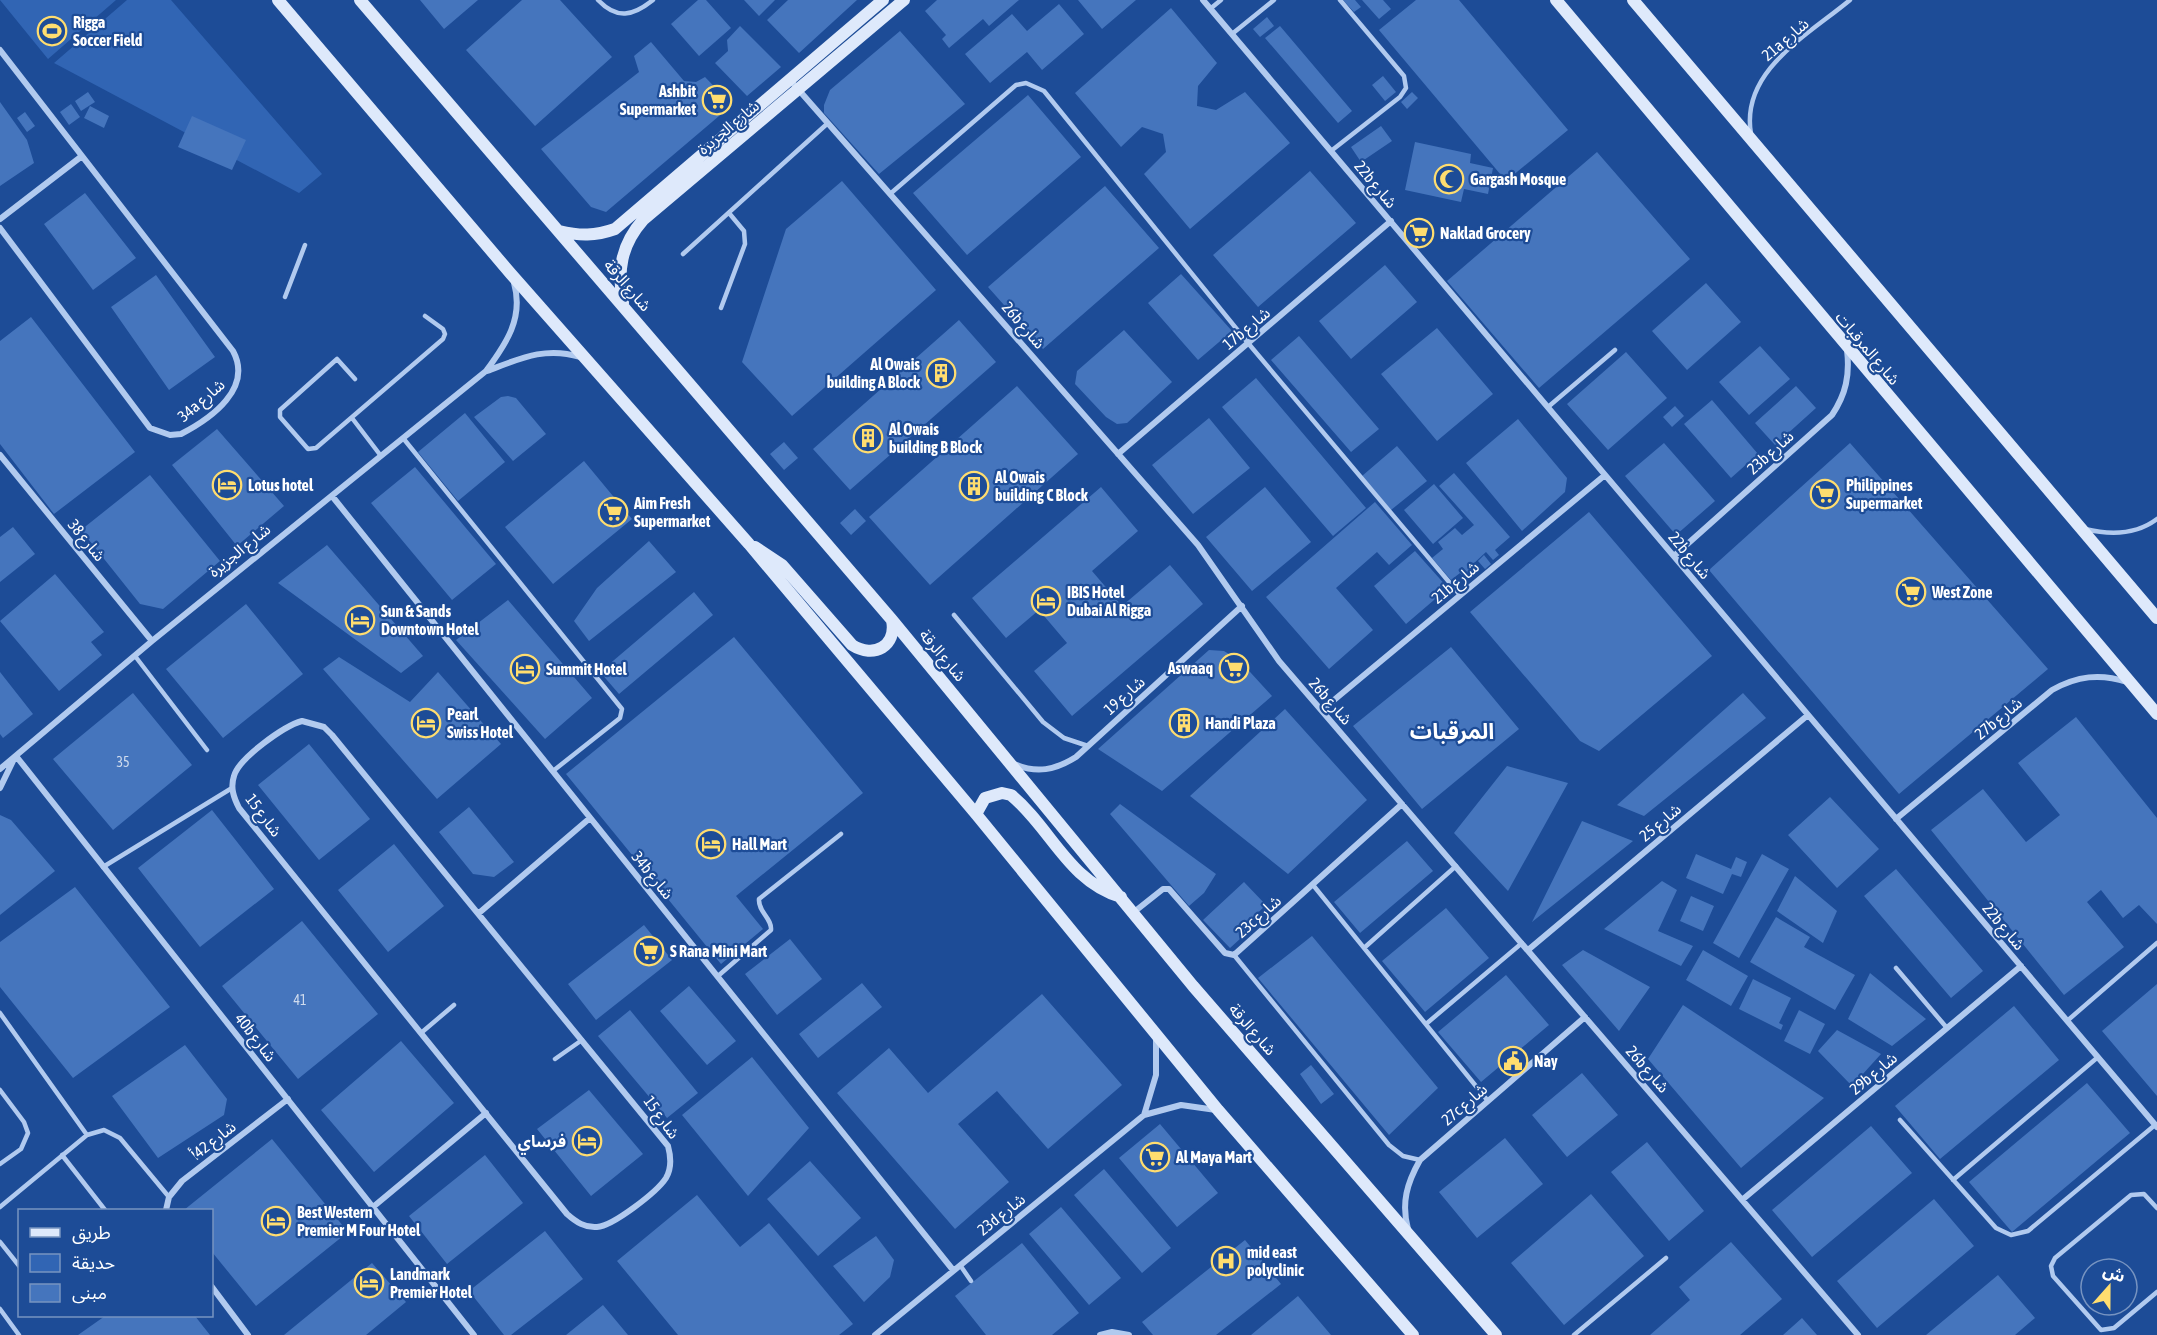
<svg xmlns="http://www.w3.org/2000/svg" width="2157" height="1335" font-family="'Asap Condensed','Noto Sans Arabic',sans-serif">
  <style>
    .green { fill: #3165b4 }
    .building { fill: #4575bd }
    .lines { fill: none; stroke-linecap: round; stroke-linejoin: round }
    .lane { stroke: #b1caef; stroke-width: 4.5 }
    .street { stroke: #b1caef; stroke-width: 6 }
    .secondary { stroke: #dee9fb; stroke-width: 12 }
    .labels { text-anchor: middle; stroke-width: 4.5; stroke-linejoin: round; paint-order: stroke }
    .number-label { font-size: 14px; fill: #d0dcee }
    .poi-label { font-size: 16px; font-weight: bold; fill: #fff; stroke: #1d4c97; text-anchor: start }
    .street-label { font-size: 16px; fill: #fff; stroke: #1d4c97 }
    .district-label { font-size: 22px; font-weight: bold; fill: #fff; stroke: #1d4c97 }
  </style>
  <rect width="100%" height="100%" fill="#1d4c97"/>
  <path class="green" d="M0,0H116L48,59Z
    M127,0H171L322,174L299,193L54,63Z"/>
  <path class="building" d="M420,0H478L444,29Z
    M522,0H560L612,57L535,126L466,50Z
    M698,0H706L731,28L699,56L671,24Z
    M744,0H775L759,16Z
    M788,0H857L799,53L767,20Z
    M937,0H1019L989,26L983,19L949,48L942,39L946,35L925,11Z
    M1078,0H1136L1102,29Z
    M1343,0H1355L1361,7L1354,12Z
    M1362,0H1383L1391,9L1379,19Z
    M1416,0H1459L1568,130L1506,181L1379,30Z
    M1059,4L1084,34L1042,70L1027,52L990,83L965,54L1012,14L1027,31Z
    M1171,8L1217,63L1198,86L1197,106L1216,110L1245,92L1290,143L1190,229L1144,174L1166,152L1163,134L1142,127L1121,147L1075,93Z
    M1267,17L1274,26L1260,37L1253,29Z
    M740,26L781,67L747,96L715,63L728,51L727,40Z
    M1280,26L1352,111L1338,123L1265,38Z
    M900,31L965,104L879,174L824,113V105L830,90Z
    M651,42L684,81L696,82L705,77L732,105L606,212L591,207L541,149L639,72L634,56Z
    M1383,76L1396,92L1385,101L1372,85Z
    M88,92L95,102L81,111L75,101Z
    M1412,92L1418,98L1407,109L1401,102Z
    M1028,95L1081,157L967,255L913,193Z
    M0,102L27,140L34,163L0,186Z
    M71,104L80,117L69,125L60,112Z
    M90,106L109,116L104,128L84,118Z
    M25,112L35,126L27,132L17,118Z
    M192,116L246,140L232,170L178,147Z
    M1381,126L1392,141L1361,162L1351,147Z
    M1415,142L1471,154L1470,163L1493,168L1488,194L1464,189L1461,202L1405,190Z
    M1597,152L1690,259L1539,388L1447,281Z
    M1310,171L1356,223L1258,307L1213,255Z
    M842,181L936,290L792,416L742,362L786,229Z
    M1105,186L1159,248L1043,349L988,287Z
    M85,193L136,258L93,290L44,224Z
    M1385,265L1417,302L1351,359L1319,321Z
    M1181,274L1232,331L1198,360L1148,303Z
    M156,275L215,357L169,390L111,307Z
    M1706,283L1741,322L1687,370L1652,331Z
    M31,317L135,452L54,514L0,444V341Z
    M959,320L996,362L850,490L813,449Z
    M1437,328L1493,394L1437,441L1381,374Z
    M1124,330L1172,382L1127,423L1117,424L1106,417L1075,384L1077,371Z
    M1299,336L1379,429L1351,452L1271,360Z
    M1760,346L1790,379L1749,415L1719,382Z
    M1626,352L1667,398L1608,450L1567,404Z
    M1256,378L1366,508L1333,536L1222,407Z
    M1017,386L1078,454L930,585L869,517Z
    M1796,386L1816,408L1775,445L1755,423Z
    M508,396L516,398L546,434L513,461L474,417L501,397Z
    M1712,400L1758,454L1731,478L1684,424Z
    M1675,406L1684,416L1672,427L1663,417Z
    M465,413L505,462L458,501L418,452Z
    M1209,418L1250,468L1193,514L1152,465Z
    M1518,419L1567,478L1565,492L1522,531L1466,463Z
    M217,429L284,506L237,546L172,465Z
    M784,442L798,458L784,470L770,454Z
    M1664,443L1715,501L1676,535L1625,476Z
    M1850,443L2048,669L1899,794L1709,570Z
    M1397,446L1427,481L1391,510L1362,476Z
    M584,461L632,519L553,584L505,527Z
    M415,467L496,564L452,600L371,503Z
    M1454,473L1510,537L1495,550L1499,555L1493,560L1486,552L1472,565L1478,572L1467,581L1460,573L1451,580L1432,558L1443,549L1438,542L1455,528L1462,535L1474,525L1439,486Z
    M150,475L220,561L163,609L140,604L81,530Z
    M1434,484L1463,518L1433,544L1404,510Z
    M1101,487L1138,531L1092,571L1122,606L1170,565L1203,604L1072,716L1034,671L1067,643L1039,610L1006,638L972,598Z
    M1265,487L1311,542L1252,591L1206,537Z
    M1375,502L1412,545L1389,565L1377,552L1336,588L1373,630L1329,669L1266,597Z
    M855,509L866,521L851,535L840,523Z
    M1589,512L1712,656L1599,751L1580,741L1470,612Z
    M13,527L35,554L0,582V537Z
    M649,541L676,572L589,641L574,621L597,588Z
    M327,545L423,656L401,673L278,583Z
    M1415,551L1448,588L1406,624L1374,586Z
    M1484,555L1491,564L1485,569L1478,561Z
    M55,574L104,632L91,642L102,655L59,691L0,621Z
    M694,592L713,615L619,694L600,672Z
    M508,600L592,698L545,739L456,640Z
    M246,604L303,674L223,738L166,669Z
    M734,637L863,793L736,896L763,929L721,964L566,774Z
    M1451,647L1519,729L1422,809L1353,726Z
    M1209,650L1224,651L1240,661L1272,696L1162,791L1098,749Z
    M339,657L410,702L438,672L501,744L437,799L323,669Z
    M0,672L33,714L3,738L0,734Z
    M133,693L192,765L113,830L53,759Z
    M1743,693L1766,718L1644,816L1617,805Z
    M1285,709L1367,800L1288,874L1190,796Z
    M2076,717L2157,818V924L2139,905L2123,918L2101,890L2087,902L2124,947L2064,995L1931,830L1983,789L2026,842L2060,815L2018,763Z
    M309,744L370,819L319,860L258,785Z
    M1507,766L1568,783L1508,891L1454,833Z
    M1830,797L1879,849L1837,888L1788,835Z
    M1120,804L1216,874L1204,893L1189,906L1110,814Z
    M469,807L514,862L494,877L473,874L439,832Z
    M212,810L274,889L200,947L138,868Z
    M0,815L11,820L55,871L0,915Z
    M1582,821L1633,841L1532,922Z
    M1407,841L1433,871L1360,933L1334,902Z
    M394,844L444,906L388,952L338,890Z
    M1696,854L1731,869L1736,857L1747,862L1741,877L1732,874L1723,894L1686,878Z
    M1762,854L1789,869L1739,958L1713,943Z
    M1896,869L1983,971L1951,998L1864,896Z
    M1795,876L1837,911L1823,943L1777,911Z
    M1662,881L1677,890L1658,931L1693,946L1681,966L1604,929Z
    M1244,882L1266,905L1247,923L1252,928L1230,948L1203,920Z
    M75,887L170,1007L73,1078L0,987V942Z
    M1691,896L1714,906L1703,931L1680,921Z
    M1446,908L1489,958L1425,1012L1382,961Z
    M1776,917L1810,937L1804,947L1855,975L1835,1010L1750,962Z
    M302,921L378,1014L298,1079L222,986Z
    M644,925L672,960L596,1020L568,984Z
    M1312,936L1438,1088L1389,1135L1258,978Z
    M790,939L822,979L777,1015L745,974Z
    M1583,950L1650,987L1619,1031L1562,965Z
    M1703,950L1748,976L1731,1006L1686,980Z
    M1870,973L1926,1019L1892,1046L1848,1019Z
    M1506,975L1549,1025L1481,1082L1438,1032Z
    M1753,979L1791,998L1779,1023L1783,1025L1781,1030L1739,1009Z
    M862,983L882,1007L818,1058L799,1034Z
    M2157,984V1096L2102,1031Z
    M689,986L736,1041L707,1065L660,1011Z
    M1042,994L1122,1085L1048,1149L997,1091L958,1124L1009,1182L955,1229L837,1093L889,1048L928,1093Z
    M1683,1005L1824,1098L1741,1168L1648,1059Z
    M2014,1006L2059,1060L1940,1159L1895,1106Z
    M630,1010L698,1093L667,1118L598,1036Z
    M1799,1010L1825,1024L1810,1054L1784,1041Z
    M1837,1030L1881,1054L1852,1086L1818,1051Z
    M401,1041L454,1103L374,1172L321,1110Z
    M185,1045L227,1099L224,1115L158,1158L112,1096Z
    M752,1057L809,1128L748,1196L682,1115Z
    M1311,1065L1334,1094L1321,1104L1300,1074Z
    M1582,1073L1618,1115L1567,1157L1532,1115Z
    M2087,1083L2130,1133L2012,1232L1969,1182Z
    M589,1090L643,1154L591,1196L537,1129Z
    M1160,1124L1218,1193L1177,1227L1119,1158Z
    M1871,1126L1912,1173L1812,1257L1772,1210Z
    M1505,1138L1543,1184L1477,1238L1439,1192Z
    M272,1139L348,1232L256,1306L212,1252V1210H184Z
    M1647,1142L1704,1211L1669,1241L1611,1172Z
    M485,1155L523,1203L447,1264L409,1216Z
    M810,1161L861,1218L818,1256L767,1199Z
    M1104,1169L1171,1248L1142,1273L1074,1195Z
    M1591,1194L1644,1256L1564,1325L1511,1263Z
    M697,1195L740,1247L769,1223L853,1324L839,1335H678L617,1261Z
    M1934,1199L1974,1246L1877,1328L1837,1281Z
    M1061,1207L1121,1278L1089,1305L1029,1234Z
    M545,1231L583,1279L511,1335H504L469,1291Z
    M876,1236L894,1260L890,1277L864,1302L833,1266Z
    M1245,1240L1281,1284L1216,1335H1153L1142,1322Z
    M1731,1242L1782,1299L1740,1335H1650L1690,1300L1679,1287Z
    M1022,1243L1079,1313L1052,1335H986L955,1296Z
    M372,1263L406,1302L366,1335H284Z
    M1998,1275L2035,1318L2015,1335H1926Z
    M1298,1296L1331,1335H1251Z
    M603,1305L628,1335H566Z
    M105,1316H195L210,1335H78Z
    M1802,1318L1817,1335H1783Z"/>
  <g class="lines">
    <path class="lane" d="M598,0C617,20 633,16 653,0
      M1210,9L1221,0
      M1232,34L1274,0
      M1751,134C1740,71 1808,35 1850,0
      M1331,151L1400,97L1406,88L1404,76L1340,0
      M890,194L1016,85L1026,83L1044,91L1248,343L1460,595
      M683,254L828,123
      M285,297L305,245
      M721,308L745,244L744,231L729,213
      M355,379L337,359L280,410V417L308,449L316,448L443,339L445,334L443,329L425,316
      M1548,407L1615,350
      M352,418L381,456
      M403,438L622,709L620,718L553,771
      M2085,529C2110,535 2136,535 2157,519
      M954,615L1043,722L1064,738L1088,746
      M135,656L207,750
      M103,867L232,788
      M1313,885L1488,1101
      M1364,948L1456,866
      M1234,955L1389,1145L1403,1156L1420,1160
      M1896,968L1947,1028
      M718,976L771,930C772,918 758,912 759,899L841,834
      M0,1013L87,1135
      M2067,1021L2157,943
      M1426,1024L1522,943
      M421,1033L454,1005
      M555,1059L582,1040
      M0,1090L24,1122L28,1133L21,1149L0,1164
      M1900,1120L1996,1228L2011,1235L2028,1231L2155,1125
      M62,1155L105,1210
      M1953,1180L2098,1057
      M0,1207L87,1135L104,1130L120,1138L169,1197
      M2157,1208L2144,1194L2131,1195L2055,1258L2051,1266L2053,1276L2101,1330L2114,1328L2157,1292
      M0,1242L20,1267
      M960,1265L971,1281
      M0,1309L19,1335
      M1574,1335L1666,1258"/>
    <path class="street" d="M1203,0L2157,1127
      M0,50L233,351C253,388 212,418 181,434L170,435L150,428L0,228
      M790,80L1198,545L1279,661L1858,1335
      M0,219L82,156
      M487,371C519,359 545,346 580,357
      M1118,454L1391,221
      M0,455L152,641
      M332,496L953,1270
      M1674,556L1832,415C1846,394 1850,375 1847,350
      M1322,710L1605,475
      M302,721L324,727L332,735L668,1146C671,1157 672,1168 666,1178C657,1192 613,1226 597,1227C585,1228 576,1222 567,1214L239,808C234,798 230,788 234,776C239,758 284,726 302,721Z
      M16,756L474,1335
      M1014,764C1037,774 1055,770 1076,757L1242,606
      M0,769L152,641L486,371C506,344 524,318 514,283
      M0,788L14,759
      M1896,819L2052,690C2077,676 2100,673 2127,682
      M1134,912L1163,889H1169L1225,953L1234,955L1402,804
      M479,913L590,818
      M1528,950L1808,715
      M1144,1115L1156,1075V1036
      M1742,1200L2021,966
      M373,1207L486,1113
      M166,1210L169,1197L182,1181L288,1099
      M1408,1229C1401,1203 1407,1183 1420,1160L1585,1017
      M212,1287L248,1335
      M875,1335L1144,1115L1181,1105L1216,1110
      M1100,1335L1112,1332L1129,1335"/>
    <path class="secondary" d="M278,0L511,274L749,544L976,814L1218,1110L1413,1335
      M360,0L892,620L1193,986L1496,1335
      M1556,0L2157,714
      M1633,0L2157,618
      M559,231C580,236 595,236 615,229L883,0
      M623,303C617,271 621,245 643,220L904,0
      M755,547L782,565L852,645C874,659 897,646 892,620
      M976,814L985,798L1002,793L1011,795C1051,828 1068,881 1121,897"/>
  </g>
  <defs>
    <g id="stadium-ring" transform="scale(1.5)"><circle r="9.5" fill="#1d4c97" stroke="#ffdd6f" stroke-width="1.5"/><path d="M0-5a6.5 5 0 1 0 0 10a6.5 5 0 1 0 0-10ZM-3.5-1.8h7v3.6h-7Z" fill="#ffdd6f"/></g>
    <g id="supermarket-ring" transform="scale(1.5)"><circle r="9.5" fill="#1d4c97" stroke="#ffdd6f" stroke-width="1.5"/><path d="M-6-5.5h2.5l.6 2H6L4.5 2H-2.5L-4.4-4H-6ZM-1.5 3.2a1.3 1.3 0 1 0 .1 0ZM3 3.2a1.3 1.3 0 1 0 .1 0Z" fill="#ffdd6f"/></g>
    <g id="mosque-ring" transform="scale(1.5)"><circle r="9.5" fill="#1d4c97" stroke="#ffdd6f" stroke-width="1.5"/><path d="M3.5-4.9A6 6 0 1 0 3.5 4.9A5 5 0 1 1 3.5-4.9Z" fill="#ffdd6f"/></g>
    <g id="building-ring" transform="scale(1.5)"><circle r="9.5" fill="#1d4c97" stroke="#ffdd6f" stroke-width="1.5"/><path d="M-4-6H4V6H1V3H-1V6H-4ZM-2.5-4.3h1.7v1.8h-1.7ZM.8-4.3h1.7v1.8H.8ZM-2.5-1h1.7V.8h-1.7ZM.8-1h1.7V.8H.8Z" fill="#ffdd6f"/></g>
    <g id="hotel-ring" transform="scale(1.5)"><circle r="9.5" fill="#1d4c97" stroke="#ffdd6f" stroke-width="1.5"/><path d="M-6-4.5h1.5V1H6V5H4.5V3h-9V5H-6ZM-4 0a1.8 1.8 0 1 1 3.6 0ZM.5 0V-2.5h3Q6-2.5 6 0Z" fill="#ffdd6f"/></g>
    <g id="civic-ring" transform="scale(1.5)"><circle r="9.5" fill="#1d4c97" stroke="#ffdd6f" stroke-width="1.5"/><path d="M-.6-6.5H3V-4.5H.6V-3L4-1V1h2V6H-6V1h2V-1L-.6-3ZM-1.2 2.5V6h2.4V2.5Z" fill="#ffdd6f"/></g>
    <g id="hospital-ring" transform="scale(1.5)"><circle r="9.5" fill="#1d4c97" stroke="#ffdd6f" stroke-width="1.5"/><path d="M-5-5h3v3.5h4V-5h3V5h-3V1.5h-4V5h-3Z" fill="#ffdd6f"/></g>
  </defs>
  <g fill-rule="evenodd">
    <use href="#stadium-ring" x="52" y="31"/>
    <use href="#supermarket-ring" x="717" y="100"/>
    <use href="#mosque-ring" x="1449" y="179"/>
    <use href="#supermarket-ring" x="1419" y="233"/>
    <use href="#building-ring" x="941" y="373"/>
    <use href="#building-ring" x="868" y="438"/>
    <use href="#hotel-ring" x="227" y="485"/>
    <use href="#building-ring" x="974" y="486"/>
    <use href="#supermarket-ring" x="1825" y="494"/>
    <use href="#supermarket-ring" x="613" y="512"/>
    <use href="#supermarket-ring" x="1911" y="592"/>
    <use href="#hotel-ring" x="1046" y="601"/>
    <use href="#hotel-ring" x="360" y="620"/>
    <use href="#supermarket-ring" x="1234" y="668"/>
    <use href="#hotel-ring" x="525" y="669"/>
    <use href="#hotel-ring" x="426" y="723"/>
    <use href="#building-ring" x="1184" y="723"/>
    <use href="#hotel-ring" x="711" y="844"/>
    <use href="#supermarket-ring" x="649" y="951"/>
    <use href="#civic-ring" x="1513" y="1061"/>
    <use href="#hotel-ring" x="587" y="1141"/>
    <use href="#supermarket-ring" x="1155" y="1157"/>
    <use href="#hotel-ring" x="276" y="1221"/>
    <use href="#hospital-ring" x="1226" y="1261"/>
    <use href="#hotel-ring" x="369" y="1283"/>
  </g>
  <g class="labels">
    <g class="number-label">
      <text x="123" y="767">35</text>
      <text x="300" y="1005">41</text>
    </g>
    <g class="poi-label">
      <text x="73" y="28">Rigga<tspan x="73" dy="18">Soccer Field</tspan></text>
      <text x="696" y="97" text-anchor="end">Ashbit<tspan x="696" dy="18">Supermarket</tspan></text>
      <text x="1470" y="185">Gargash Mosque</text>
      <text x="1440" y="239">Naklad Grocery</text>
      <text x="920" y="370" text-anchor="end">Al Owais<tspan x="920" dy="18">building A Block</tspan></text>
      <text x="889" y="435">Al Owais<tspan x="889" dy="18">building B Block</tspan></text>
      <text x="995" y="483">Al Owais<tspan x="995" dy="18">building C Block</tspan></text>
      <text x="248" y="491">Lotus hotel</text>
      <text x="1846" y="491">Philippines<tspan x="1846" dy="18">Supermarket</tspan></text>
      <text x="634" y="509">Aim Fresh<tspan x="634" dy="18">Supermarket</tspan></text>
      <text x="1067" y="598">IBIS Hotel<tspan x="1067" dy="18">Dubai Al Rigga</tspan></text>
      <text x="1932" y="598">West Zone</text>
      <text x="381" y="617">Sun &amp; Sands<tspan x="381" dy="18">Downtown Hotel</tspan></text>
      <text x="1213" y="674" text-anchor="end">Aswaaq</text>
      <text x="546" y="675">Summit Hotel</text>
      <text x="447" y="720">Pearl<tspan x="447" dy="18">Swiss Hotel</tspan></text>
      <text x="1205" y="729">Handi Plaza</text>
      <text x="732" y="850">Hall Mart</text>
      <text x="670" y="957">S Rana Mini Mart</text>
      <text x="1534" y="1067">Nay</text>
      <text x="566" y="1147" text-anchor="end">فرساي</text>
      <text x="1176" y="1163">Al Maya Mart</text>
      <text x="297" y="1218">Best Western<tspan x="297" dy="18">Premier M Four Hotel</tspan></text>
      <text x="1247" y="1258">mid east<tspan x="1247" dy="18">polyclinic</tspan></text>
      <text x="390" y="1280">Landmark<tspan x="390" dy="18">Premier Hotel</tspan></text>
    </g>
    <g class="street-label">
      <text transform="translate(1785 39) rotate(-41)" y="6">21a شارع</text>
      <text transform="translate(728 127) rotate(-40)" y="6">شارع الجزيرة</text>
      <text transform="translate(1376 184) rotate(50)" y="6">22b شارع</text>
      <text transform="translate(628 285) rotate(49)" y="6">شارع الرقة</text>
      <text transform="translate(1024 325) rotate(49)" y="6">26b شارع</text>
      <text transform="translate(1246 328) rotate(-40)" y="6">17b شارع</text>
      <text transform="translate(1868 348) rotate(50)" y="6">شارع المرقبات</text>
      <text transform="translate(201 400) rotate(-41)" y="6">34a شارع</text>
      <text transform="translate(1770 452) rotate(-42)" y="6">23b شارع</text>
      <text transform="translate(87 540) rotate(51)" y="6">شارع 38</text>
      <text transform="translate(239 550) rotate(-39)" y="6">شارع الجزيرة</text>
      <text transform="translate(1690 555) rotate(50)" y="6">22b شارع</text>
      <text transform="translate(1455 582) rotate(-40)" y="6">21b شارع</text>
      <text transform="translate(943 655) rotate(50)" y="6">شارع الرقة</text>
      <text transform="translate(1124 695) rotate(-42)" y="6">شارع 19</text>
      <text transform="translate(1331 701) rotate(49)" y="6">26b شارع</text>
      <text transform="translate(1998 718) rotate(-40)" y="6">27b شارع</text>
      <text transform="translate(264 815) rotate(53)" y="6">شارع 15</text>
      <text transform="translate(1660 822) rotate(-40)" y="6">شارع 25</text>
      <text transform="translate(653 875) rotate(51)" y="6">34b شارع</text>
      <text transform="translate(1258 916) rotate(-42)" y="6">23c شارع</text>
      <text transform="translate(2004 926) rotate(50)" y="6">22b شارع</text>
      <text transform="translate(1253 1029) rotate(49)" y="6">شارع الرقة</text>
      <text transform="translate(256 1037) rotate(52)" y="6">40b شارع</text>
      <text transform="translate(1648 1069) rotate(49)" y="6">26b شارع</text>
      <text transform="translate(1873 1073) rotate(-40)" y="6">29b شارع</text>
      <text transform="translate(1464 1104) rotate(-41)" y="6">27c شارع</text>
      <text transform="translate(662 1117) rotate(54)" y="6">شارع 15</text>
      <text transform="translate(213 1140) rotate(-38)" y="6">شارع 42أ</text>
      <text transform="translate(1001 1214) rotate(-39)" y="6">23d شارع</text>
    </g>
    <g class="district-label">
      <text x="1452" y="739">المرقبات</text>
    </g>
  </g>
  <rect x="18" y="1209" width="195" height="108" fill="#1d4c97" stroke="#7794c1" stroke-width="1.5"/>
  <rect x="30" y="1228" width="30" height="9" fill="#dee9fb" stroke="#7794c1" stroke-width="1.5"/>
  <text x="72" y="1239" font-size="18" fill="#ffffff">طريق</text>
  <rect x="30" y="1254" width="30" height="18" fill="#3165b4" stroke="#7794c1" stroke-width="1.5"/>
  <text x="72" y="1269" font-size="18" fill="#ffffff">حديقة</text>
  <rect x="30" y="1284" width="30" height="18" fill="#4575bd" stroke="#7794c1" stroke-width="1.5"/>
  <text x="72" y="1299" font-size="18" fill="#ffffff">مبنى</text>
  <g transform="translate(2109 1287) rotate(21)"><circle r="28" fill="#1d4c97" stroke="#7794c1" stroke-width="1.5"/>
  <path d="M0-4.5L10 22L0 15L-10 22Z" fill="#ffdd6f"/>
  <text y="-9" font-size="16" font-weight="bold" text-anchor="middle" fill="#ffffff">ش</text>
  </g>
</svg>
